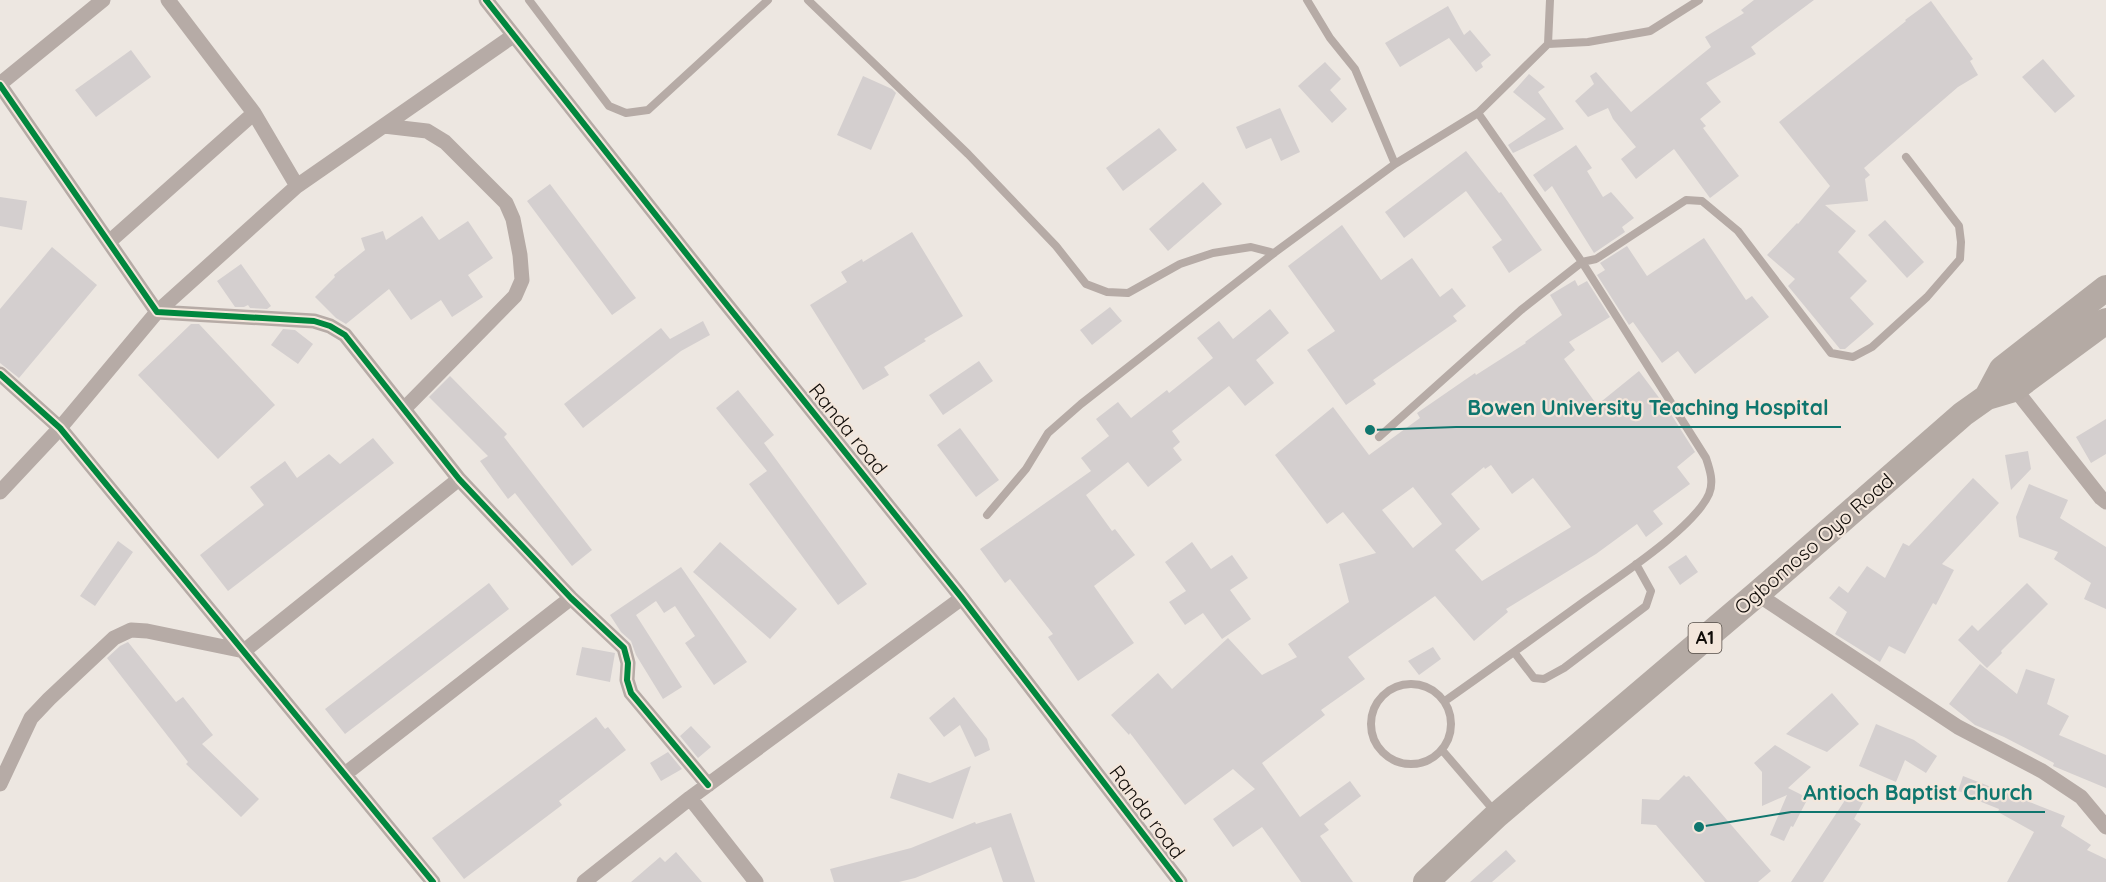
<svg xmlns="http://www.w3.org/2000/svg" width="2106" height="882" font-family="Quicksand,sans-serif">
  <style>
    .building { fill: #d4cfcf; fill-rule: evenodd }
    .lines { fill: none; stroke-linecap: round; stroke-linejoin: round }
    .service { stroke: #b6aba6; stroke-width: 8 }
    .minor { stroke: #b6aba6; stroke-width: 15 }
    .trunk { stroke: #b4aaa4; stroke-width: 26 }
    .cycleway-casing { stroke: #f3e6db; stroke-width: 10 }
    .cycleway { stroke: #00873e; stroke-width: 6 }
    .labels { text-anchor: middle; stroke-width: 4.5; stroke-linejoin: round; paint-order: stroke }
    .shield { fill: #f3e6db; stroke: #544d47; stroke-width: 1.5 }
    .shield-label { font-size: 18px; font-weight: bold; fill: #100c08 }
    .street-label { font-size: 20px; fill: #100c08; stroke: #f3e6db }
    .leader { fill: none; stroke: #0f766e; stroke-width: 2 }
    .callout-dot { fill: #0f766e; stroke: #f3e6db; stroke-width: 2 }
    .callout-label { font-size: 21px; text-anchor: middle; font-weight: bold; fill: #0f766e; stroke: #f3e6db; stroke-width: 4.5; stroke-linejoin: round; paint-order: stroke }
  </style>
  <rect width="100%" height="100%" fill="#ede7e1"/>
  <path class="building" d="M1754,0H1814L1751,47L1756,54L1706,83L1721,102L1700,119L1706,126L1703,128L1739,176L1710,198L1674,149L1636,179L1621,159L1636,147L1613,119L1608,108L1588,117L1575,101L1594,84L1590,76L1596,72L1631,112L1711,47L1705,37L1744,13L1741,10Z
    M1931,1L1973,59L1970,61L1978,75L1958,87L1864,168L1870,175L1865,179L1868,201L1825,205L1856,231L1838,252L1867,281L1850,298L1874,324L1845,349H1840L1788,286L1795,279L1767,255L1797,223L1798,224L1830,186L1779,122L1906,21L1905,20Z
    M1448,6L1464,35L1470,30L1491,55L1481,63L1483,67L1476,72L1449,38L1400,67L1385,43Z
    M131,50L151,77L96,117L75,90Z
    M2043,59L2075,96L2055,113L2022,77Z
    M1325,62L1341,79L1330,90L1347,109L1332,123L1298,86Z
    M1529,74L1545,87L1538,92L1564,129L1513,153L1508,145L1546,119L1513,92Z
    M863,76L892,89L896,93L871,150L837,135Z
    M1280,108L1300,152L1281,161L1271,138L1246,149L1236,127Z
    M1159,128L1177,150L1123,191L1106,168Z
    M1576,145L1592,168L1587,171L1603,197L1611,192L1634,218L1622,227L1625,232L1594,253L1552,186L1545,192L1533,175Z
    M1466,151L1499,193L1501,192L1542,250L1509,273L1492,247L1502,240L1466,191L1404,238L1385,212Z
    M1203,182L1222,204L1168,251L1149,229Z
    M550,184L636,298L612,315L527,201Z
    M0,197L27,201L22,230L0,226Z
    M422,216L439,240L468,221L493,258L468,275L483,297L452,317L441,300L411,320L389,289L346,324L336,318L315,297L335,277L334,275L365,250L361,238L383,231L386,240Z
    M1885,220L1924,262L1907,278L1868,235Z
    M1342,225L1381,280L1412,258L1440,297L1452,288L1466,306L1453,316L1457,321L1373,380L1376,384L1346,405L1307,350L1335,331L1288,266Z
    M912,232L963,316L924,339L926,341L884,367L889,375L863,390L810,305L847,282L841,272L862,259L863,262Z
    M1704,238L1746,300L1752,296L1769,317L1695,374L1678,351L1662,363L1633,322L1629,325L1597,275L1605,270L1600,263L1627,246L1647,276Z
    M52,247L97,285L19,378L0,363V309Z
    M241,264L271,306L267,309L250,308L248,305L244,307H235L217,281Z
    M1575,280L1578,286L1587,281L1610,317L1569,342L1575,350L1564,359L1597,405L1639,371L1669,411L1695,452L1677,467L1690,484L1653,511L1663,524L1646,537L1637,524L1596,554L1506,609L1508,612L1474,641L1435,596L1348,657L1365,679L1321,710L1325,715L1262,763L1300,817L1350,781L1361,796L1324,824L1329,830L1320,836L1353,882H1301L1262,827L1233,847L1213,819L1255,789L1233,769L1185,805L1130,733L1129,735L1111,715L1158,673L1172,689L1228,638L1262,675L1297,657L1288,644L1349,602L1339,564L1376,553L1343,512L1327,524L1275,455L1333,407L1369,455L1420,418L1417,413L1475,373L1476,375L1526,343L1525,342L1562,315L1550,295ZM1491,465L1512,494L1533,478L1571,527L1482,581L1455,550L1480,529L1451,494L1484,467L1485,469ZM1413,487L1442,524L1413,548L1382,510Z
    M1110,307L1122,321L1092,345L1080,330Z
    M1270,309L1289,333L1256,360L1274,383L1245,406L1229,386L1172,431L1180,442L1173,448L1182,460L1148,487L1128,462L1086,495L1112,531L1115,529L1135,555L1094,586L1134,643L1078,681L1048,637L1053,634L1010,579L1005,583L980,549L1091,471L1081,458L1109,436L1096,419L1118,402L1131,418L1167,390L1169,393L1213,358L1197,338L1219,321L1233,339Z
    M703,321L710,335L681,351L583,428L564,404L661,328L670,339Z
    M191,324H199L275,405L218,459L138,375Z
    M283,329L295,330L313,344L298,364L271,345Z
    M979,361L993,381L943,415L929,395Z
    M450,376L507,434L504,437L592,550L572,566L515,493L508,499L480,461L488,456L429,397Z
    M738,390L774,435L764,443L867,584L838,605L749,484L767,471L716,408Z
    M2106,419V454L2091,463L2076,437Z
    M960,428L999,480L976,497L937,445Z
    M373,438L394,463L228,591L200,555L264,505L250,487L285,461L297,478L329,454L340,464Z
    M2028,451L2031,469L2011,490L2005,455Z
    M1973,478L1999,503L1942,564L1954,570L1936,605L1933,603L1905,654L1889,646L1880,662L1835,634L1847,612L1829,598L1839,586L1848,593L1867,566L1885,578L1903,543L1909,546Z
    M2029,484L2068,500L2060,518L2106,547V609L2084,599L2091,583L2054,559L2058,552L2019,537L2016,517Z
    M118,541L133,552L95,606L80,596Z
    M720,542L797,609L770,639L693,572Z
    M1192,542L1211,569L1232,555L1248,578L1230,590L1251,619L1222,639L1203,613L1185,625L1169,602L1186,591L1165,562Z
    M1686,555L1698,572L1680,585L1668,567Z
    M681,567L747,662L714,685L685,643L695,636L675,606L664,613L656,601L636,615L682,687L663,699L636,655L631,641L621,632L610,615Z
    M489,583L509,609L345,734L325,709Z
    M2027,583L2048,604L2001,651L2002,653L1987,668L1958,640L1972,625L1978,631Z
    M128,642L176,702L183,697L213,735L202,744L259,799L241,817L186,764L188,762L107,658L120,646Z
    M582,647L615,653L610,682L576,675Z
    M1433,647L1441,659L1419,675L1408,661Z
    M1980,664L2017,694L2026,669L2055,679L2047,704L2069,716L2059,735L2106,755V788L2053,766L2054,763L2004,737L1975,725L1949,704Z
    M1832,693L1859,724L1827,752L1786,734Z
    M954,697L987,739L990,750L975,757L960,725L944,737L929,718Z
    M596,717L605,729L608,727L626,750L559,801L562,805L464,879L432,838Z
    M1876,724L1914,740L1937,756L1926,773L1905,760L1896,782L1859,766Z
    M691,726L711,747L698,758L680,736Z
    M1775,745L1811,767L1788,788L1808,798L1793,827L1791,826L1784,841L1770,835L1787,795L1762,806V772L1754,763Z
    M668,752L682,769L661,781L650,763Z
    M971,766L953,819L890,798L898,773L930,783Z
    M1684,775L1686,777L1689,776L1771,871L1758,882H1705L1656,825L1641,824L1642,799L1659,800Z
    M1963,776L2065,816L2061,826L2091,845L2087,850L2106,859V882H2007L2034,832L1998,812L1999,809L1979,801L1980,798L1958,791Z
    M1851,791L1865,799L1854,819L1861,824L1823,882H1791Z
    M1011,813L1035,882H1003L991,847L915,878L899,882H834L830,869L911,848L975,822L976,824Z
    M1506,850L1516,861L1492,882H1470Z
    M676,852L702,882H631L660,857L665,862Z"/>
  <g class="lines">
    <path class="service" d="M529,0L609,106L626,113L648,110L768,0
      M808,0L968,154L1056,246L1086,284L1107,292L1128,293L1180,264L1213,253L1251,247L1274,253
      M1307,0L1330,38L1355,69L1395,164
      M1548,44L1550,0
      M1379,437L1521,310L1582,262L1596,259L1686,200L1702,201L1738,231L1831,353L1853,357L1872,347L1927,297L1960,259L1961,242L1959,226L1906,157
      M987,515L1026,469L1048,433L1081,404L1274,253L1395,164L1478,113L1548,44L1588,42L1650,31L1699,0
      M1514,652L1534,678L1544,679L1564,668L1646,606L1651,591L1636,564
      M1371 724a40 40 0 1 1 80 0a40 40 0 1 1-80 0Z
      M1445,701C1492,668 1539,634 1586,600C1618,577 1694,528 1709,494C1714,482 1710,470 1706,458L1582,262L1478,113
      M1442,750L1496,813"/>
    <path class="minor" d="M168,0L254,113L297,186
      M486,0L715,290L962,598L1180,882
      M0,84L103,0
      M0,85L157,312L314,321L330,326L345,335L459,479L571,598L624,648L628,663L627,680L631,693L708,785
      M384,126L427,131L445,142L506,203L513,219L520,255L522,280L515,296L404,409
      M109,242L254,113
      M0,374L60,428L433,882
      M2011,384L2101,498L2106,502
      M0,492L60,428L157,312L297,186L513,36
      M1757,594L1958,727L2042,771L2081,797L2106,827
      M345,774L571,598
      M0,784L31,718L49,699L114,638L131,630L147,631L244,651L459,479
      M690,798L756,882
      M584,882L690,798L962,598"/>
    <path class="trunk" d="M1987,397L2002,369L2106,288
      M1426,882L1497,815L1757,594L1963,414L1987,397L2014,389L2106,321"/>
    <g class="cycleway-casing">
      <path id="cycleway" d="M486,0L715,290L962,598L1180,882
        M0,85L157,312L314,321L330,326L345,335L459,479L571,598L624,648L628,663L627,680L631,693L708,785
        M0,374L60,428L433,882"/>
    </g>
    <use href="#cycleway" class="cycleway"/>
  </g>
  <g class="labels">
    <rect class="shield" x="1688.5" y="623" width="33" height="30" rx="4.5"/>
    <g class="shield-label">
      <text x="1705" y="644">A1</text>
    </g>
    <g class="street-label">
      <text transform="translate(848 429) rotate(51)" y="7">Randa road</text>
      <text transform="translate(1814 544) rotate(-41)" y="7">Ogbomoso Oyo Road</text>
      <text transform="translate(1147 812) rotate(53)" y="7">Randa road</text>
    </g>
  </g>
  <path class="leader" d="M1370 430L1456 427H1841M1699 827L1791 812H2045"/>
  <g class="callout-dot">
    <circle cx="1370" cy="430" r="6"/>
    <circle cx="1699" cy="827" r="6"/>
  </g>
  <g class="callout-label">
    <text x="1648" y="415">Bowen University Teaching Hospital</text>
    <text x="1918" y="800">Antioch Baptist Church</text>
  </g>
</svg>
